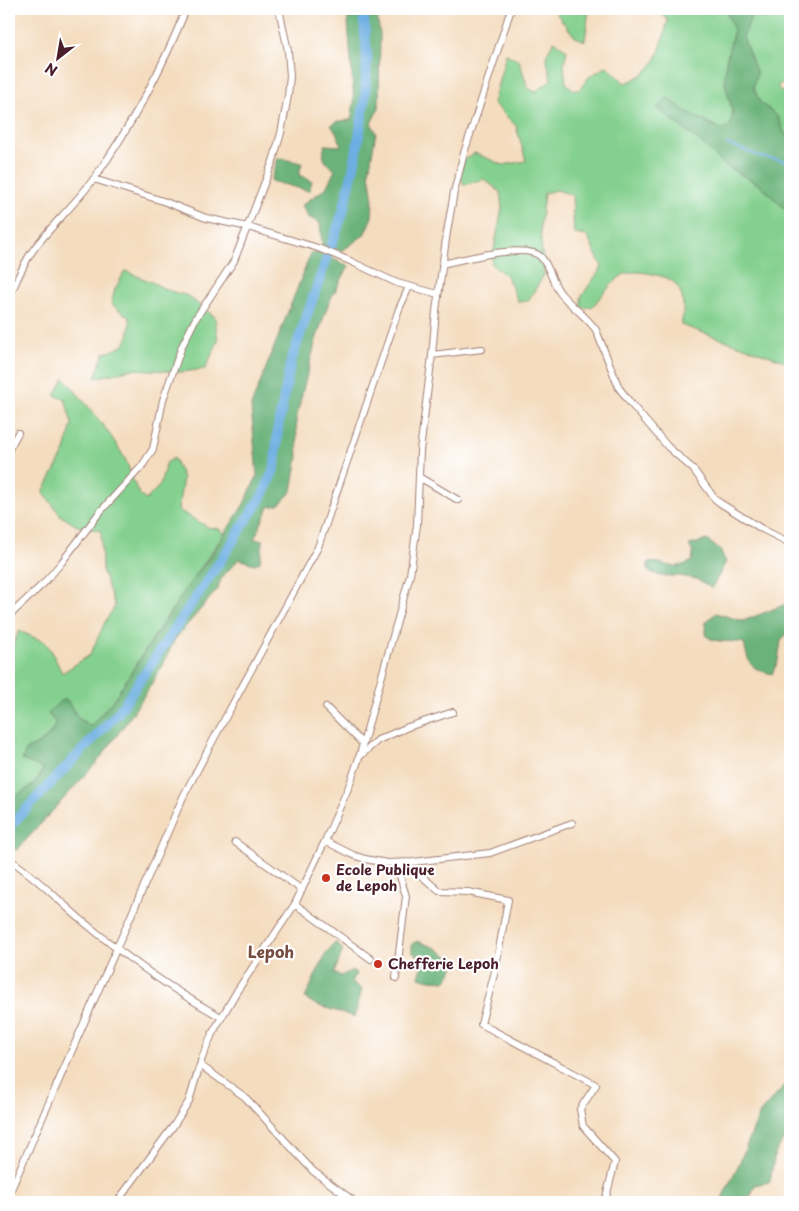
<svg xmlns="http://www.w3.org/2000/svg" width="799" height="1211" font-family="'Playpen Sans',sans-serif">
  <style>
    .green { fill: #84d08f; stroke: #67785d }
    .forest { fill: #6bb27a; stroke: #5a6852 }
    .lines { fill: none; stroke-linecap: round; stroke-linejoin: round }
    .stream { stroke: #6dafe2; stroke-width: 2 }
    .river { stroke: #6dafe2; stroke-width: 10 }
    .street-casing { stroke: #9f7e74; stroke-width: 8 }
    .street { stroke: #fff; stroke-width: 6 }
    .poi-dot { fill: #c8321e; stroke: #fff; stroke-width: 2 }
    .labels { text-anchor: middle; stroke-width: 4.5; stroke-linejoin: round; paint-order: stroke }
    .poi-label { font-size: 14px; font-weight: bold; fill: #4a1f2b; stroke: #fff; text-anchor: start }
    .quarter-label { font-size: 16px; font-weight: bold; fill: #774c40; stroke: #fff }
  </style>
  <rect width="100%" height="100%" fill="#fff"/>
  <filter id="ink" filterUnits="userSpaceOnUse"><feTurbulence type="fractalNoise" baseFrequency=".02" numOctaves="2"/><feDisplacementMap in="SourceGraphic" scale="10" xChannelSelector="R" yChannelSelector="G"/><feConvolveMatrix kernelMatrix="1 2 1 2 8 2 1 2 1" color-interpolation-filters="sRGB"/></filter>
  <filter id="wash" filterUnits="userSpaceOnUse"><feTurbulence type="fractalNoise" baseFrequency=".0096" numOctaves="4" result="noise"/><feDisplacementMap in="SourceGraphic" scale="20" xChannelSelector="R" yChannelSelector="G"/><feGaussianBlur stdDeviation="1.12" result="paint"/><feColorMatrix in="noise" values="0 0 0 0 0 0 0 0 0 0 0 0 0 0 0 0 0 1.4 0 .05"/><feComposite in="paint" operator="in"/></filter>
  <g filter="url(#wash)">
    <rect width="100%" height="100%" fill="#f4dcbe"/>
    <path class="green" d="M553,9H589L585,41L575,37Z
      M654,9H725L734,30L726,62L725,82L733,114L730,127L721,129L685,111L668,98L658,108L705,146L724,165L760,185L784,208L790,212V363L681,325C685,309 685,286 667,278C662,276 656,275 652,274C643,272 633,271 625,274C616,277 599,299 592,307L581,308V297L602,267L587,236L574,234L572,195L557,190L544,193L540,228L544,275L528,301L518,302L507,276L491,264L502,208L500,192L484,179L464,185L460,175L464,160L475,153L503,165L526,161L516,126L493,103L506,54L519,60L528,88L535,92L551,80L546,55L554,41L567,50L564,65L566,83L574,90H579L589,77L607,66L625,83C658,72 660,50 668,20Z
      M769,9H790V80L783,82L777,87L790,99V132L785,136L778,117L760,102L753,87L743,37L752,14L770,13Z
      M125,271L152,282L167,290L188,296L215,317L218,341L205,369L182,372L133,369L95,378L104,353C126,348 130,339 130,318L111,304L115,289Z
      M64,378C86,404 109,429 125,459C132,472 134,493 146,500L160,485L166,463L174,458L183,478L178,510L208,527L219,529L225,533L164,621L114,699L91,726L79,719L66,699L48,714L56,723C48,740 42,742 27,749L22,760L44,768L33,785L13,798L9,807V655L19,631L45,642L51,650L62,673L90,655L105,622L115,606L102,570L101,531L77,526L61,516L43,492L65,451L72,424L65,399L55,396Z"/>
    <path class="forest" d="M347,9H376L380,34L379,108L371,123L376,132L369,172L373,200L372,217L364,235L342,251L322,245L320,223L308,217L302,205L326,188L335,170C324,162 321,158 325,145L342,146L338,136L331,125L339,121L351,120L354,102Z
      M725,9H769L770,13L764,19L752,14L743,37L757,74L753,87L760,102L778,117L785,135L790,132V212L784,208L760,185L724,165L705,146L657,108L668,98L685,111L721,129L730,127L733,114L725,82L726,62L734,30Z
      M278,158L302,163L299,175L312,181L309,191L271,181Z
      M311,253H319L349,266L329,302L316,340L304,386L296,420L298,457L292,491L279,505L269,507L254,539L263,540L260,562L254,564L239,559L222,577L217,590L175,639L162,666L149,688L129,719L98,761L17,850L9,848V807L13,798L33,785L44,769L22,760L27,749C42,742 49,740 56,723L48,713L60,701L66,699L79,719L91,726L114,699L187,587L209,558L244,504L257,476L251,406Z
      M707,540L720,550L726,562L712,588L696,579L679,576H660L648,571V563C659,561 662,565 672,566C679,567 686,564 692,561L693,553L689,545Z
      M790,599V628L781,641L778,661L772,674C749,668 749,665 744,643C731,640 716,644 706,636V622L716,613L743,621L786,604Z
      M417,941L436,948L452,959L454,966L449,977L445,981L430,980L419,977L424,960L412,952V944Z
      M336,942L343,950L334,973L341,976L352,970L357,974L351,982L362,989L355,1017L316,1005L305,998L326,953Z
      M790,1082V1130L775,1153L770,1182L755,1185L748,1202H720L739,1164L760,1113L783,1087Z"/>
    <g class="lines">
      <path class="stream" d="M727,144L762,157L786,161L790,171"/>
      <path class="river" d="M9,827L118,713L215,569L264,493L275,466L278,427L291,361L343,212L354,166L365,99L367,57L363,9"/>
    </g>
  </g>
  <g filter="url(#ink)">
    <g class="lines">
      <g class="street-casing">
        <path id="street" d="M9,10L10,9
          M94,179L163,201L206,218L248,227L318,248L350,261L397,283L438,294
          M442,264C461,260 527,242 541,257C550,267 552,283 561,294C572,307 586,316 596,330L619,388L632,405L668,447L693,469L715,499L720,503L762,529L790,543
          M9,297C16,282 22,267 31,253C50,226 76,204 95,177C131,127 164,65 186,9
          M432,355L482,349
          M9,449L18,433
          M419,477L458,500
          M9,616L44,583L62,562L99,513L142,466L153,449L163,400L182,346L196,318L234,261L273,161L281,133L288,96L290,76L288,51L279,9
          M326,707L362,743
          M359,757L378,740L408,727L453,712
          M325,841L353,855L365,859L387,863L413,862L490,853L572,823
          M235,842L302,890
          M9,859C35,876 56,898 79,918C124,956 170,989 221,1017
          M295,904L371,959
          M396,978L406,896L396,863L417,872L439,891L468,892L508,900L495,971L481,1024L596,1085L580,1109L583,1126L615,1162L606,1197L609,1202
          M200,1065L245,1097L313,1171L355,1202
          M9,1194L183,797L210,746L318,547L399,309L409,287
          M117,1202L174,1125L189,1101L202,1058L212,1034L237,991L295,904L325,841L349,786L359,758L410,575L417,525L420,451L432,355L436,311L447,232L454,192L464,153L511,9"/>
      </g>
      <use href="#street" class="street"/>
    </g>
  </g>
  <g class="poi-dot">
    <circle cx="326" cy="878" r="5"/>
    <circle cx="378" cy="964" r="5"/>
  </g>
  <g class="labels">
    <g class="poi-label">
      <text x="336" y="875">Ecole Publique<tspan x="336" dy="16">de Lepoh</tspan></text>
      <text x="388" y="969">Chefferie Lepoh</text>
    </g>
    <g class="quarter-label">
      <text x="271" y="958">Lepoh</text>
    </g>
  </g>
  <rect width="799" height="1211" fill="none" stroke="#fff" stroke-width="30"/>
  <g transform="translate(58 58) rotate(211)" stroke="#ffffff" stroke-width="4" paint-order="stroke">
  <path d="M0-4L9 19L0 12L-9 19Z" fill="#4a1f2b"/>
  <text y="-8" font-size="14" font-weight="bold" text-anchor="middle" fill="#4a1f2b">N</text>
  </g>
</svg>
